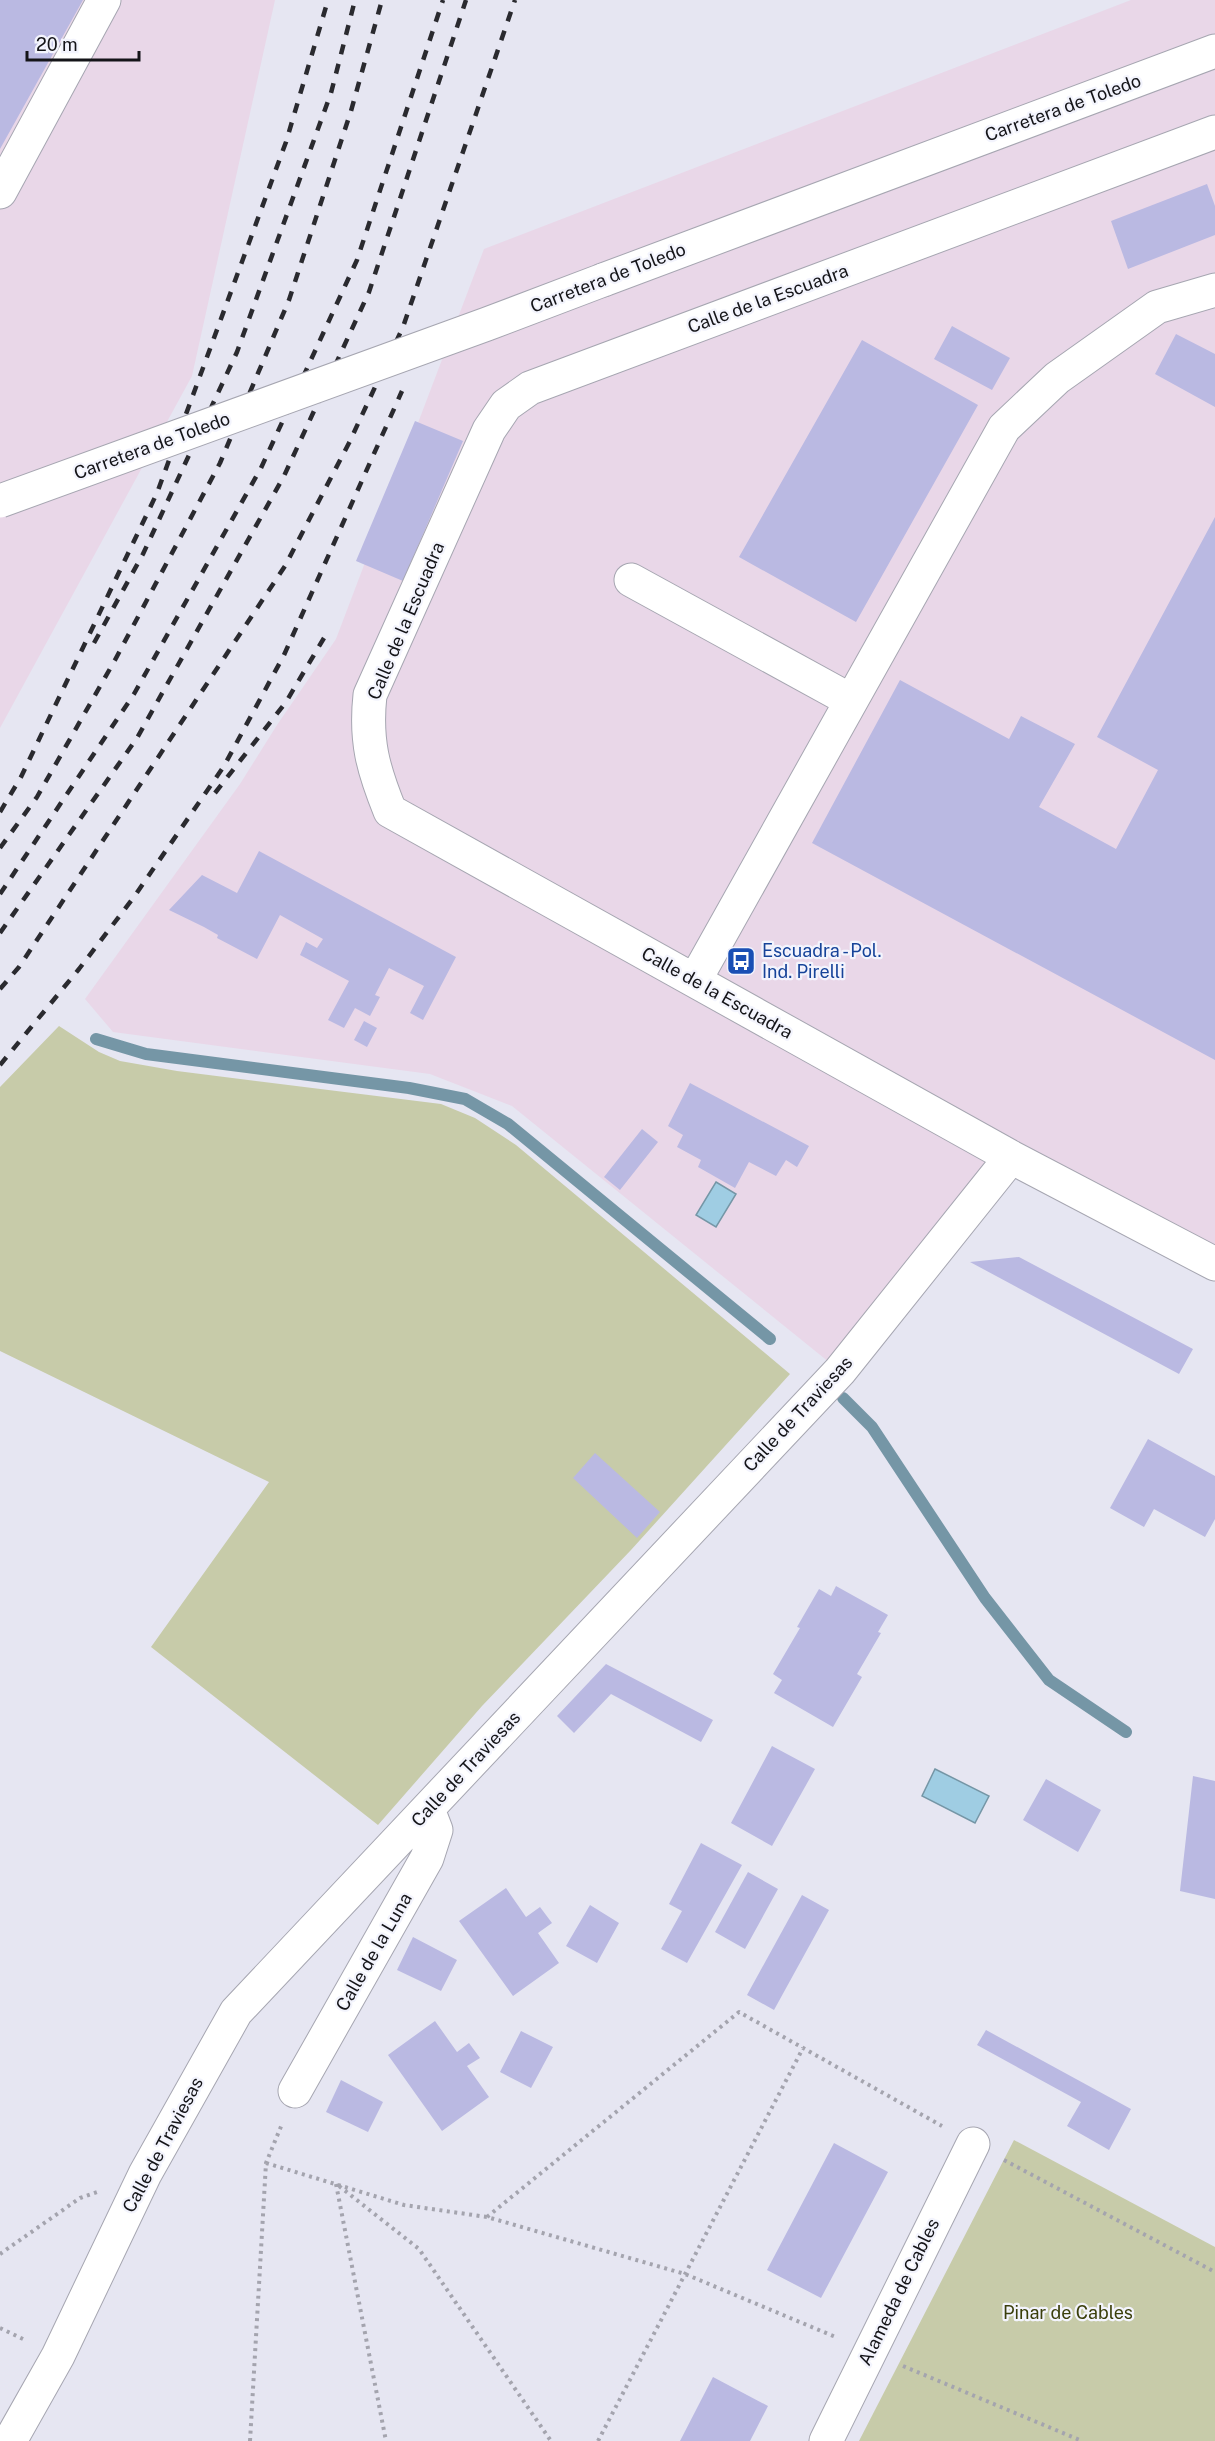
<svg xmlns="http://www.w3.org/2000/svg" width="1215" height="2441" font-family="'Public Sans',sans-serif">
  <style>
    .industrial { fill: #e9d7e8 }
    .green { fill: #c7cba9 }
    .water { fill: #9fcde3; stroke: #7596a6; stroke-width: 1.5 }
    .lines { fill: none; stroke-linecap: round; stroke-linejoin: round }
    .stream { stroke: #7596a6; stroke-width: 12 }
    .building { fill: #bab9e2 }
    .minor-casing { stroke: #a6a6b1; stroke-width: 35 }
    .path { stroke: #a4a4ae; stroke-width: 4; stroke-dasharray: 3 4.5; stroke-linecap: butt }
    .minor { stroke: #fff; stroke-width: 33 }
    .rail { stroke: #2a2a2f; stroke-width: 4.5; stroke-dasharray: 10 10; stroke-linecap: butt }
    .minor-bridge-casing { stroke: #a6a6b1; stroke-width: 35; stroke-linecap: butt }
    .minor-bridge { stroke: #fff; stroke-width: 33 }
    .labels { text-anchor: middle; stroke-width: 4.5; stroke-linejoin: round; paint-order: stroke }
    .street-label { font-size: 18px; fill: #141418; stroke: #f3f4fd }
    .transit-label { font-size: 18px; fill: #164399; stroke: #f3f4fd; text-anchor: start }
    .park-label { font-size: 18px; fill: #3a3e0a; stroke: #f3f4fd }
  </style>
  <rect width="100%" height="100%" fill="#e6e6f2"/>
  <path class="industrial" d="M0,0H275L192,376L0,728Z
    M1131,0H1215V1264L1011,1158L840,1371L512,1106L430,1074L113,1032L85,999L240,784L277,725L336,639L484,249Z"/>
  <path class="green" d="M59,1026L99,1052L120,1061L177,1071L441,1104L475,1118L516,1145L790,1374L631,1550L482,1706L378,1825L151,1647L269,1482L0,1351V1087Z
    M1014,2140L1215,2247V2441H859Z"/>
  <path class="water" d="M716,1182L736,1194L716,1227L696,1215Z
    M935,1769L989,1796L975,1823L922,1796Z"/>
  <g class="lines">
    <path class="stream" d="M96,1039L146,1054L409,1088L465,1099L508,1124L770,1339
      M843,1398L872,1427L985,1598L1049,1680L1126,1732"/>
  </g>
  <path class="building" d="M0,0H83L0,149Z
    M1207,184L1215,206V235L1128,269L1111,221Z
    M952,326L1010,358L992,390L934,359Z
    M1176,334L1215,354V407L1155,374Z
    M862,340L978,405L856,622L739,557Z
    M415,421L463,441L403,581L356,561Z
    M1215,517V1060L812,843L900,680L1009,739L1021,716L1075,744L1039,807L1116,849L1158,770L1097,737Z
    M259,851L456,957L423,1020L410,1013L424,986L389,968L375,995L380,997L370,1016L355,1008L344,1028L328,1020L349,981L300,955L306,942L317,948L323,939L280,915L257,959L217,938L218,935L204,927L169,910L202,875L237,893Z
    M364,1021L377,1028L367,1047L354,1040Z
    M690,1083L809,1146L797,1167L786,1160L776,1176L749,1162L735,1188L698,1167L701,1160L677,1147L683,1135L668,1126Z
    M642,1129L658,1142L620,1190L604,1177Z
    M1019,1257L1193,1349L1179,1374L970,1262Z
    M1148,1439L1215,1476V1519L1205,1537L1154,1509L1144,1527L1110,1508Z
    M595,1453L660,1512L637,1538L573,1478Z
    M836,1586L888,1615L878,1632L881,1633L857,1674L862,1677L833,1727L774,1693L782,1680L773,1674L800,1628L797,1627L819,1589L831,1596Z
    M606,1664L713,1720L701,1742L611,1694L574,1733L557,1716Z
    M772,1746L815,1769L772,1846L731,1823Z
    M1193,1776L1215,1781V1899L1180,1891Z
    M1046,1779L1101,1810L1078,1852L1023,1820Z
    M701,1843L742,1865L687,1963L661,1949L682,1911L669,1904Z
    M748,1872L778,1889L745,1949L715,1932Z
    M506,1888L526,1917L540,1907L552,1923L538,1933L559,1963L513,1996L459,1921Z
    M802,1895L829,1910L774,2010L747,1995Z
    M590,1905L619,1923L597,1963L566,1946Z
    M413,1937L457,1960L441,1991L397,1970Z
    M435,2021L457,2052L469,2043L480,2058L467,2066L489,2097L442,2131L388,2055Z
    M986,2030L1131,2109L1109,2150L1067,2126L1081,2102L977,2045Z
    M521,2031L553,2047L531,2088L500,2072Z
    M341,2080L383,2102L368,2132L326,2112Z
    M834,2143L888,2172L821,2298L767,2270Z
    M713,2377L768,2406L750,2441H680Z"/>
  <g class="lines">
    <g class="minor-casing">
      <path id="minor" d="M1215,132L530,388L506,405L489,430L370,695C365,741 373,769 390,811L1011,1157L1215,1264
        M0,192L104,0
        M603,280L1215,51
        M631,580L850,700
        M695,980L1004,428L1057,378L1157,307L1215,290
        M295,2091L427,1858L436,1830L428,1809
        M10,2441L58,2356L145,2174L236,2012L840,1371L1011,1157
        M826,2441L973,2144"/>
    </g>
    <path class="path" d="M1004,2160L1215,2272
      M266,2163L404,2205L487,2217L685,2274L838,2338
      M336,2184L386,2441
      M339,2186L419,2249L551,2441
      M487,2217L739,2012L942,2126
      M0,2254L80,2198L97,2192
      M0,2328L25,2340
      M903,2366L1082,2441
      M250,2441L266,2163L282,2124
      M598,2441L803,2048"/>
    <use href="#minor" class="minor"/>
    <path class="rail" d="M94,643L143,554L237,352L331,93L355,0
      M215,793L286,702L324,638
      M0,812L21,777L157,493L286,142L328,0
      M0,848L37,797L115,660L220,463L289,300L351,111L382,0
      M0,894L134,694L261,468L357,260L443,0
      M0,933L137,738L284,476L369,292L466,0
      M0,989L19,967L285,566L349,443L403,327L515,0
      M0,1065L79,969L134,897L224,766L284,655L402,391"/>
    <g class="minor-bridge-casing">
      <path id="minor-bridge" d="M0,501L487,324L603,280"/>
    </g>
    <use href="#minor-bridge" class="minor-bridge"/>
  </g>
  <defs>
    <g id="bus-square" transform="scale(1.5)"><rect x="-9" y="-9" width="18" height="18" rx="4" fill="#1a4fb4" stroke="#f3f4fd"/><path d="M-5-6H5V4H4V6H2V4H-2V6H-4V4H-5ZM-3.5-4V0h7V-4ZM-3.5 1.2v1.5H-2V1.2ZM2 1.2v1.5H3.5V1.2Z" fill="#fff"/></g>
  </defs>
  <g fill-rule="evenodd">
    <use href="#bus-square" x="741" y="961"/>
  </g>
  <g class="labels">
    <g class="street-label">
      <text transform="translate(1063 108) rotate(-20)" y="6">Carretera de Toledo</text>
      <text transform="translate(608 278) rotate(-21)" y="6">Carretera de Toledo</text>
      <text transform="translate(768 299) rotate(-20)" y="6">Calle de la Escuadra</text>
      <text transform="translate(152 446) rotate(-20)" y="6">Carretera de Toledo</text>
      <text transform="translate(406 621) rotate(-67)" y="6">Calle de la Escuadra</text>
      <text transform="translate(717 993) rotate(29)" y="6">Calle de la Escuadra</text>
      <text transform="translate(798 1414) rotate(-47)" y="6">Calle de Traviesas</text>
      <text transform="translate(466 1769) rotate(-47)" y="6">Calle de Traviesas</text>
      <text transform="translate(374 1952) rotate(-60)" y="6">Calle de la Luna</text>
      <text transform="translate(163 2145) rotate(-62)" y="6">Calle de Traviesas</text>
      <text transform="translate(899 2292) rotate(-64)" y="6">Alameda de Cables</text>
    </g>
    <g class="transit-label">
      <text x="762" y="957">Escuadra - Pol.<tspan x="762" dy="21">Ind. Pirelli</tspan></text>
    </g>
    <g class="park-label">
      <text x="1068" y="2319">Pinar de Cables</text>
    </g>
  </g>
  <path d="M27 51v9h112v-9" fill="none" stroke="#141418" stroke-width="3"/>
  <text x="36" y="51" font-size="18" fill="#141418" stroke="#f3f4fd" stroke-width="4.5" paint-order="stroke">20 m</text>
</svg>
